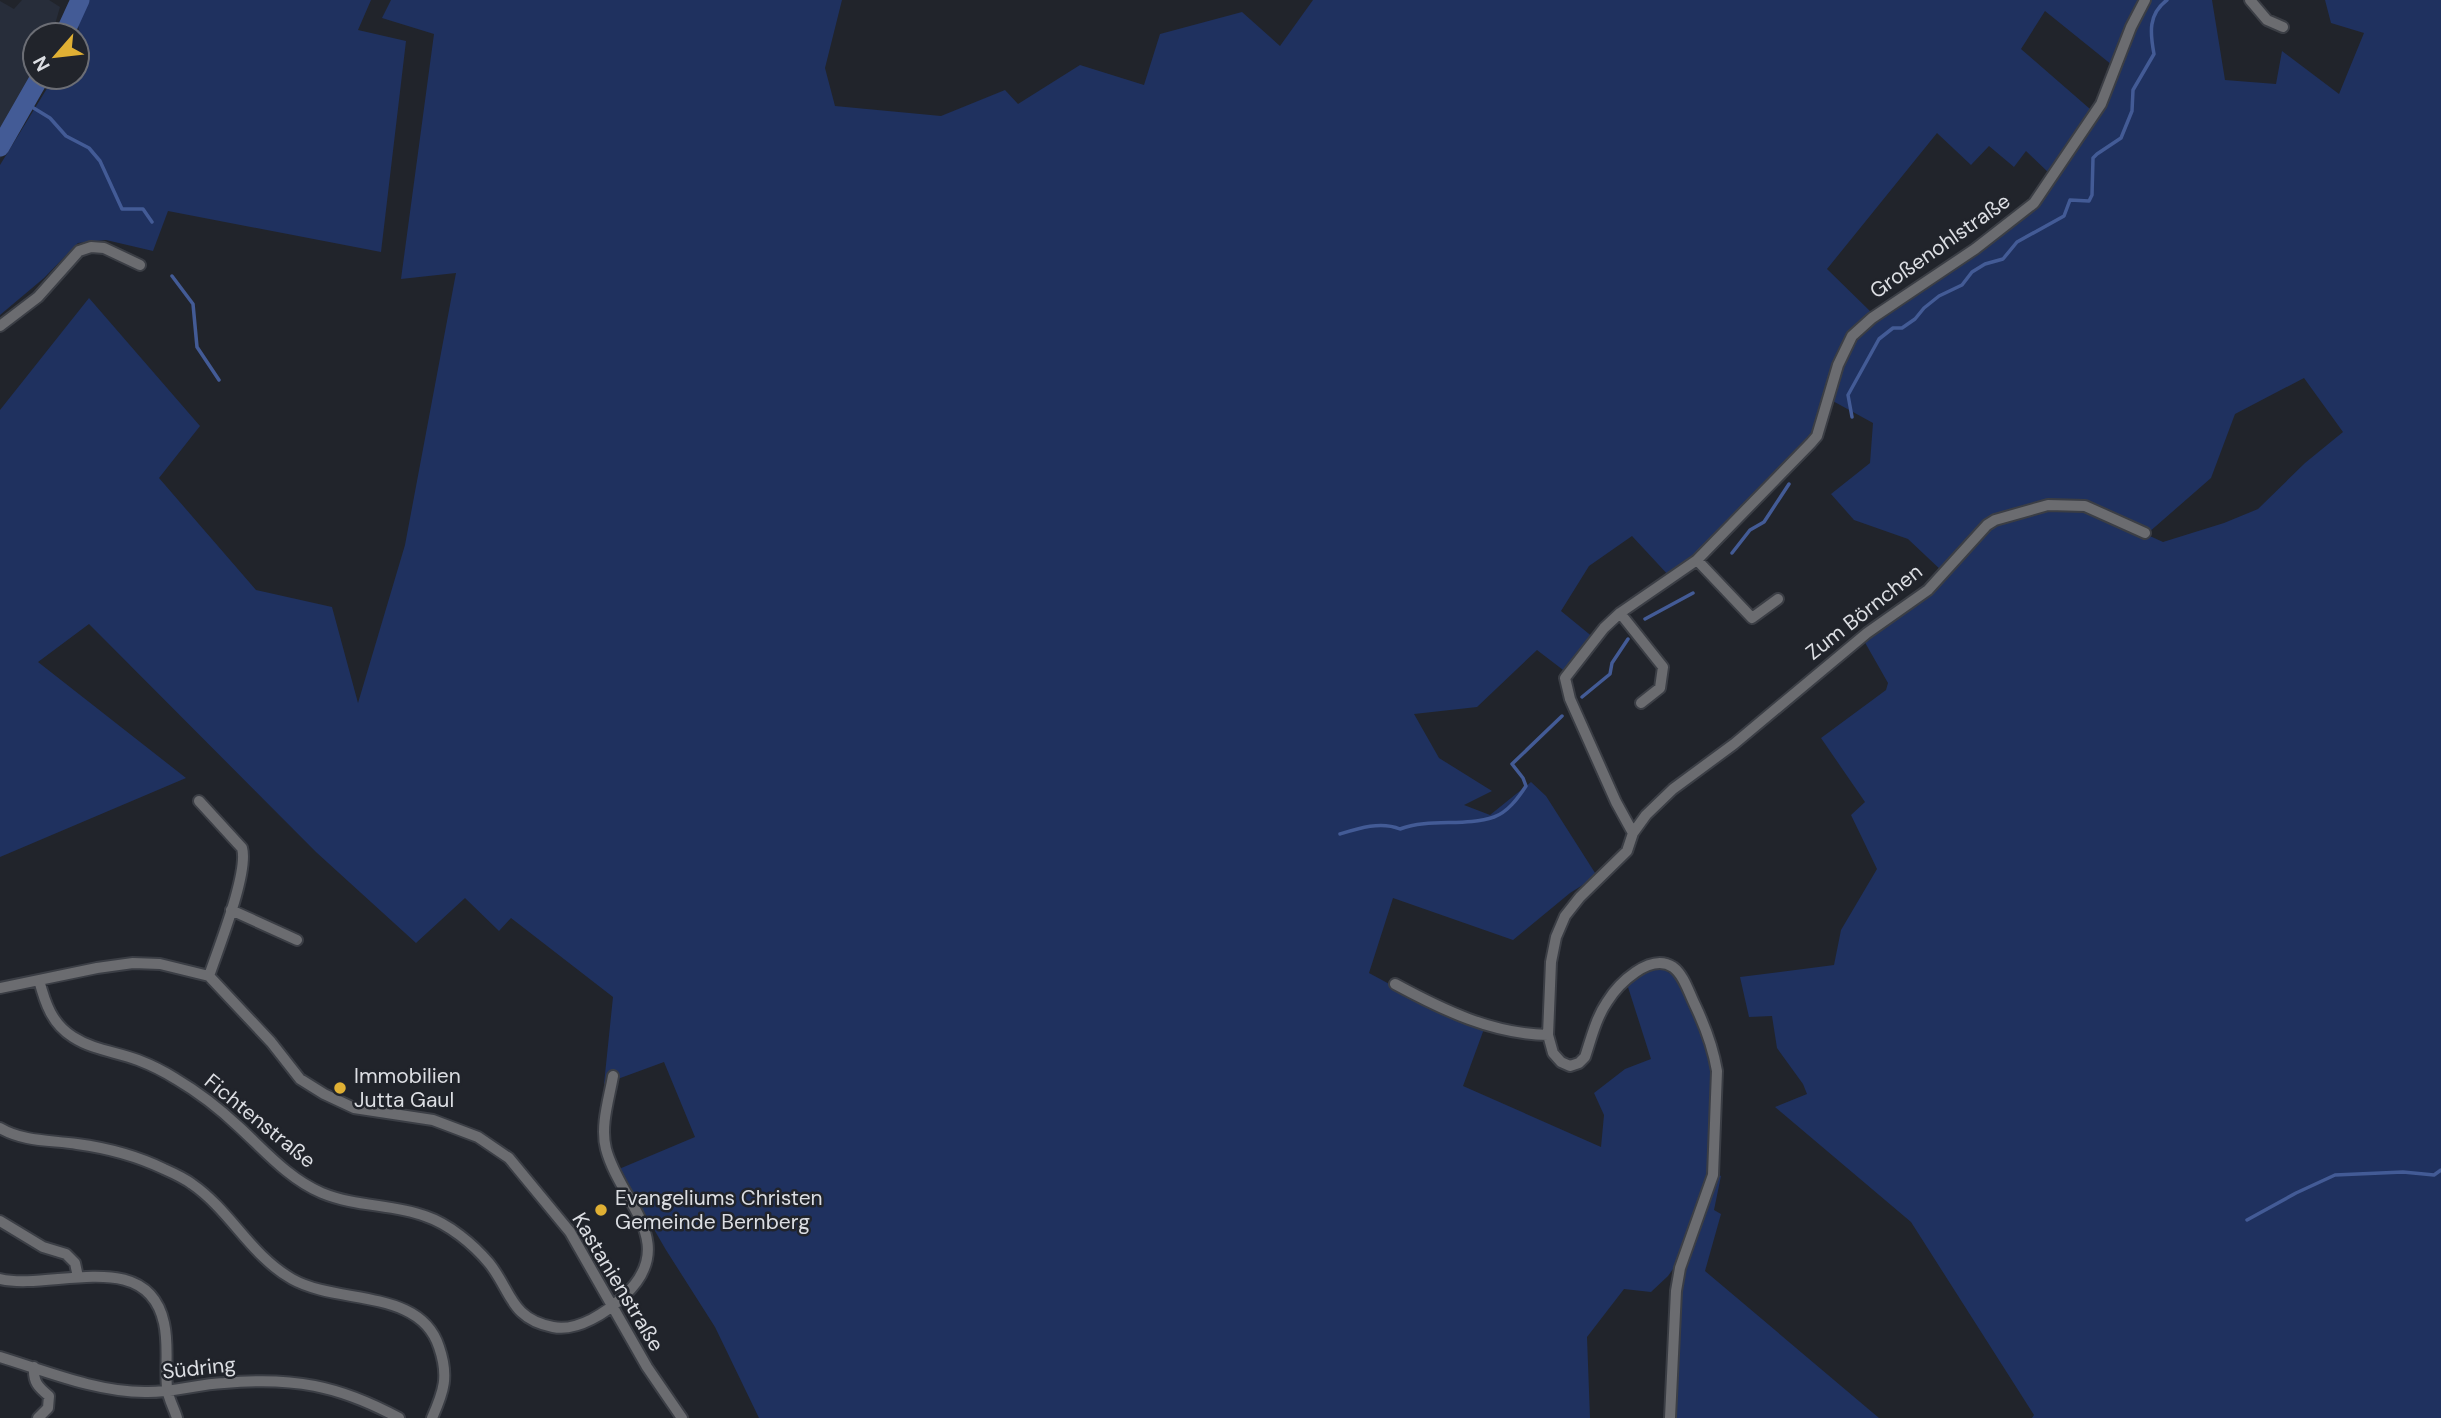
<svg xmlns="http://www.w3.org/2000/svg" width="2441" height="1418" font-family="'DM Sans',sans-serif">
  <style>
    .built { fill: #272d3a }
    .green { fill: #1f315f; fill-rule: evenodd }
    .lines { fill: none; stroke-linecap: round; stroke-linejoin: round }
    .stream { stroke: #435b96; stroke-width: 3.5 }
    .river { stroke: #435b96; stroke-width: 19 }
    .street-casing { stroke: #3b3e45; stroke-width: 14 }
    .street { stroke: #6b6c70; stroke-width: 10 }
    .poi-dot { fill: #e0b034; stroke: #21242b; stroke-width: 2.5 }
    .labels { text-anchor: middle; stroke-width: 5; stroke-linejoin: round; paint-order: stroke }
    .street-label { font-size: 21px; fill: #dcdee3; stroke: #21242b }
    .poi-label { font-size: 21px; fill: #dcdee3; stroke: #21242b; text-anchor: start }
  </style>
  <rect width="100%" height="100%" fill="#21242b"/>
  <path class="built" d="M22,0H49L60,7L52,35H35V77H37L0,159V1L14,9Z"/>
  <path class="green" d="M76,0H371L358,30L406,41L381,252L168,211L153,251L106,240L78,243L44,278L0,315V165L54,77H77V39L79,34Z
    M391,0H842L825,68L835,106L941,116L1005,90L1018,104L1080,65L1144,85L1160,34L1242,12L1280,46L1313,0H2212L2225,80L2276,84L2282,51L2339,94L2364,33L2331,23L2325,0H2441V1418H2032L2034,1415L1911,1222L1775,1107L1807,1094L1803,1084L1777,1048L1772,1016L1749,1017L1740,977L1834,965L1841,930L1877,869L1851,815L1865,802L1821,738L1886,690L1888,683L1863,639L1908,608L1987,527L2054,510L2101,514L2163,542L2224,523L2258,509L2305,463L2343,432L2304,378L2235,414L2211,478L2148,533L2102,511L2054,506L1985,523L1943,572L1908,539L1854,520L1831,494L1870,463L1873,423L1831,400L1816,435L1695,559L1670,577L1632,536L1589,566L1561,611L1594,638L1567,673L1537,650L1477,707L1414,714L1439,758L1492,791L1464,805L1490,815L1531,782L1546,796L1597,876L1570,893L1513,940L1393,898L1369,973L1430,1006L1484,1029L1463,1086L1601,1147L1604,1115L1594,1093L1625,1069L1651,1059L1627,984L1650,969L1662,968L1674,976L1705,1036L1713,1070L1709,1172L1680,1259L1668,1276L1651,1292L1624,1289L1587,1337L1590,1418H759L715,1327L666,1250L619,1169L695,1137L664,1062L604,1084L613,997L511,918L499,931L465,898L416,943L316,852L89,624L38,662L186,778L0,857V410L89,298L200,426L159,478L256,590L332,607L358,703L405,545L456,273L401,279L434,34L382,18ZM2045,11L2112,65L2097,99L2090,109L2021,49ZM1937,133L1971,165L1989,146L2014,167L2026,151L2050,174L2031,201L1967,254L1873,314L1827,269Z
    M1716,1174L1721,1176L1714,1210L1721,1214L1705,1271L1879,1418H1671L1679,1293Z"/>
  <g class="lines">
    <path class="stream" d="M31,93L32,107L50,118L66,136L89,148L100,161L122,209H143L152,222
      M172,276L193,304L197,347L219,380
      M1852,417L1848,395L1879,339L1893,328H1902L1915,319L1924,308L1939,296L1962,285L1972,272L1985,264L2003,259L2017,242L2064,216L2070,200L2089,201L2092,195L2093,158L2097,154L2121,138L2132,111L2133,90L2154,54C2150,33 2148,14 2167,0
      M1732,553L1750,530L1764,522L1789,484
      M1645,619L1693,593
      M1582,697L1610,674L1612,663L1628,639
      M1340,834C1359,828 1381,821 1400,829C1430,818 1465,827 1494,817C1508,812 1518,798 1526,786L1523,778L1512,764L1562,716
      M2247,1220L2296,1193L2335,1175L2403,1172L2434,1175L2441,1170"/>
    <path class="river" d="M64,35L80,0
      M0,147L40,77"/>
    <g class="street-casing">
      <path id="street" d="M2250,0L2267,20L2283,27
        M0,326L38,297L79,251L91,247L104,248L140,265
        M1697,560L1752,618L1778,599
        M1620,613L1663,667L1660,688L1641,703
        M199,801L242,848C249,872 218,949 209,976
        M1633,833L1616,802L1570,699L1565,678L1604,628L1620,613L1697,560L1811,443L1817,436L1838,365L1852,336L1872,318L1975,249L2034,203L2101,104L2131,27L2145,0
        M231,910L297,940
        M39,980C45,1003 52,1024 73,1037C93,1050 117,1052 138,1060C151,1065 165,1072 176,1079C198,1092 221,1110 239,1127C265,1151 289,1179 322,1193C356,1207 392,1204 425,1216C449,1224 473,1244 489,1263C511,1290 510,1319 553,1327C578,1332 607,1312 624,1296C681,1243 620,1202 606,1149C600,1126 609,1099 613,1076
        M1395,984C1443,1010 1492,1034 1548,1035
        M0,988L97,968L133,963L160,964L209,976L271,1042L300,1079L324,1094L354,1108L433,1120L478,1137L509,1158L570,1232L647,1367L682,1418
        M0,1128C24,1142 51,1140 77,1144C107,1148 137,1156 164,1169C173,1173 184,1178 192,1184C231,1211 250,1255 292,1279C338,1305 420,1288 439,1347C449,1376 444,1391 432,1418
        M0,1221L43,1247L66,1254L75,1263L78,1277
        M0,1279C52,1291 147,1246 164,1323C169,1345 165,1366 167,1388C168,1398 174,1408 177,1418
        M0,1357C46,1371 96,1392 145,1392C171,1393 198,1384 224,1383C293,1377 338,1385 399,1418
        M34,1367C33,1382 38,1387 49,1396L48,1408L38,1418
        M1670,1418L1676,1291L1680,1268L1713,1175L1717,1071C1713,1047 1705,1026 1695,1005C1689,993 1684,975 1673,967C1650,952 1618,984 1607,1002C1596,1018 1591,1039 1585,1057L1579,1063L1570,1066L1561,1062L1553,1053L1548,1035L1551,962L1556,937L1565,916L1580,897L1627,851L1633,833L1646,815L1673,789L1734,744L1867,633L1928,590L1987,525L1995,520L2048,505L2085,506L2145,533"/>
    </g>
    <use href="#street" class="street"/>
  </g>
  <g class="poi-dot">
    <circle cx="340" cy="1088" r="7"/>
    <circle cx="601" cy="1210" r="7"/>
  </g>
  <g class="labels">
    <g class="street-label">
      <text transform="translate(1940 246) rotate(-35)" y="7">Großenohlstraße</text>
      <text transform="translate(1864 612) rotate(-38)" y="7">Zum Börnchen</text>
      <text transform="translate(260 1121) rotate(39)" y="7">Fichtenstraße</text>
      <text transform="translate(618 1282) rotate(59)" y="7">Kastanienstraße</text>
      <text transform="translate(199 1368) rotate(-6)" y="7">Südring</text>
    </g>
    <g class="poi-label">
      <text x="354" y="1083">Immobilien<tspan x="354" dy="24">Jutta Gaul</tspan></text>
      <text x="615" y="1205">Evangeliums Christen<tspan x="615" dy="24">Gemeinde Bernberg</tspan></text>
    </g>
  </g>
  <g transform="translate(56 56) rotate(242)"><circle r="33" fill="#21242b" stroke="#6c6e75" stroke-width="2"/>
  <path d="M0-5L12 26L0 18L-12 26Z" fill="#e0b034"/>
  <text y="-10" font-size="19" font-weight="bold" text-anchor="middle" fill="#dcdee3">N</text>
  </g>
</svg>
